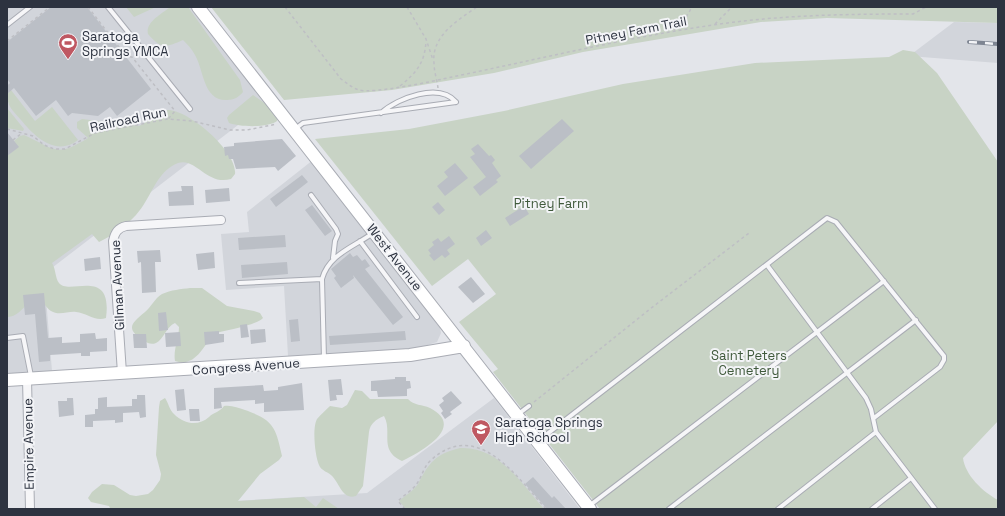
<svg xmlns="http://www.w3.org/2000/svg" width="1005" height="516" font-family="'Space Grotesk',sans-serif">
  <style>
    .built { fill: #d2d5db }
    .green { fill: #c8d3c5 }
    .building { fill: #bbbfc6 }
    .lines { fill: none; stroke-linecap: round; stroke-linejoin: round }
    .lane-casing { stroke: #a9acb4; stroke-width: 6 }
    .street-casing { stroke: #a9acb4; stroke-width: 10 }
    .secondary-casing { stroke: #a9acb4; stroke-width: 14 }
    .path { stroke: #bebfc4; stroke-width: 1.5; stroke-dasharray: 3 3; stroke-linecap: butt }
    .lane { stroke: #f6f6f8; stroke-width: 4 }
    .street { stroke: #f6f6f8; stroke-width: 8 }
    .secondary { stroke: #fff; stroke-width: 12 }
    .rail-casing { stroke: #7e8592; stroke-width: 4 }
    .rail { stroke: #f3f4f7; stroke-width: 2.5; stroke-dasharray: 8; stroke-linecap: butt }
    .labels { text-anchor: middle; stroke-width: 4; stroke-linejoin: round; paint-order: stroke }
    .street-label { font-size: 13px; fill: #2d3340; stroke: #f3f4f7 }
    .poi-label { font-size: 13px; fill: #2d3340; stroke: #f3f4f7; text-anchor: start }
    .park-label { font-size: 13px; fill: #405a3c; stroke: #f3f4f7 }
  </style>
  <rect width="100%" height="100%" fill="#e3e5ea"/>
  <path class="built" d="M7,7H190L242,74L268,102L44,274L52,371L7,374Z
    M954,22L998,23V63L909,56Z
    M313,160L440,328L441,333L437,342L416,349L288,356L284,286L226,290L221,234L249,232L247,212Z
    M494,398L580,509H102L367,493Z"/>
  <path class="green" d="M126,7H156L134,17Z
    M170,7H188L240,80L243,92C239,97 234,100 227,100C203,101 204,70 195,55C192,49 187,44 183,40C165,48 161,49 148,34C145,22 162,14 170,7Z
    M211,7H998V23L827,18L761,22L583,52L494,73L392,90L284,100Z
    M903,50L915,52L937,73L998,162V421L963,458C965,475 983,492 998,500V509H600L493,372L498,369L459,322L496,294L468,259L432,286L315,139L409,129L504,111L623,84L755,63L889,57Z
    M11,90L35,121L52,107L78,140C56,157 35,137 21,120C13,111 7,106 7,94Z
    M253,95L266,104L278,118L277,121C268,128 240,127 229,123L227,118L229,115Z
    M7,108L24,129L23,131L7,128Z
    M167,110C188,109 238,152 235,174L231,179C207,186 196,157 178,163C156,171 151,199 136,215C126,226 112,236 99,242L92,234L52,263C56,269 55,278 59,283C69,296 113,266 106,318C95,322 87,313 76,312C68,311 59,316 51,311C46,308 43,301 39,297C26,300 21,317 7,317V156L18,147L14,141L20,136L24,135C55,149 56,158 88,138L77,128V122L82,119L139,126Z
    M190,288H202L227,306L254,311L260,313L263,318C255,326 225,330 213,334C204,346 195,368 175,361C173,350 179,338 179,327L175,323C166,327 164,339 156,343C151,345 148,343 144,341C125,328 131,324 145,312C151,307 155,298 162,294C171,290 181,289 190,288Z
    M355,390L362,391L370,399H408C414,406 422,404 430,408C467,427 420,452 402,461C378,450 393,432 384,416C376,419 370,424 369,432L363,486L356,496C343,500 340,485 333,477C329,472 321,471 319,465C315,456 312,428 317,419C321,414 326,410 330,406L342,408L347,405Z
    M165,398C168,402 170,411 174,414C185,425 199,426 209,417C214,412 220,412 224,406C232,405 238,408 245,410C274,420 276,428 282,456L279,460L260,474L238,501L304,497L316,507L323,498L339,509H102L110,508L109,506L91,502L88,498L92,492L102,484L114,485L130,495L136,496L148,494L153,490L160,480L161,474L156,455L159,407L160,401Z
    M460,448C499,446 521,483 544,509H406L399,501C405,496 414,490 418,484C429,463 435,454 460,448Z"/>
  <path class="building" d="M51,7H87L151,89L117,116L110,107L98,116L72,113L68,116L56,100L36,116L14,88L7,94V86L10,83L7,79V42Z
    M562,119L574,131L531,169L519,156Z
    M7,132L19,147L7,156Z
    M282,139L296,156L278,171L275,167L236,169L233,159H229L228,155L225,156L224,147L234,146V143Z
    M478,144L489,156L491,155L495,160L492,163L501,176L496,180L498,182L480,196L473,187L486,177L470,157L475,154L471,149Z
    M455,163L468,178L445,196L437,186L448,177L444,172Z
    M302,175L308,182L276,207L270,199Z
    M181,186H193L194,205L169,206L168,192L182,191Z
    M229,188L230,201L206,203L205,190Z
    M438,202L445,210L439,215L432,207Z
    M312,205L332,231L325,236L305,210Z
    M524,206L529,214L510,226L505,218Z
    M486,230L492,238L481,246L476,238Z
    M285,235L286,247L239,250L238,238Z
    M449,236L455,244L447,250L450,254L445,258L442,255L434,261L429,255L431,254L428,250L434,245L432,242L438,238L441,242Z
    M160,250L161,262H155L156,292L142,293L141,262L138,263L137,251Z
    M214,252L215,268L198,270L196,254Z
    M350,253L353,257L357,255L362,261L365,259L370,266L365,269L403,317L393,325L353,275L354,278L341,288L334,278L336,276L331,269Z
    M100,257L101,269L85,271L84,259Z
    M287,262L288,274L242,278L241,265Z
    M471,277L485,294L473,303L458,287Z
    M44,293L48,338L62,337V343L80,342V334L95,333L96,339L107,338V351L90,352V356H81V353L50,355V361L39,362L35,314L25,315L23,295Z
    M166,312L168,330L159,331L158,313Z
    M298,319L300,341L291,342L289,320Z
    M247,324L249,337L241,338L240,325Z
    M265,329L266,342L251,344L250,330Z
    M219,331V334H224V342L205,345L204,332Z
    M405,331L406,340L330,345L329,336Z
    M180,332L181,346L166,347L165,333Z
    M133,334H146L147,348H134Z
    M395,377H406V381H410L411,388L407,389V396L378,397L377,391H371V381L395,379Z
    M341,379L343,395H336L337,400L330,401L328,380Z
    M302,383L304,410L264,412V403L255,404V400L221,402L222,408L214,409V388L263,385L264,391L278,390V387Z
    M184,389L186,410L177,411L175,390Z
    M451,391L462,403L450,412L452,414L445,419L441,413L443,411L439,405L444,401L442,398Z
    M137,395H145L146,417L140,418L139,412L123,413V422L115,423V420L93,421V427H85V415L95,414V409H98V398L107,397V407L132,406V399H137Z
    M67,398H73L74,415L59,417L58,401H67Z
    M189,409H199L200,421H190Z
    M533,477L552,498L554,496L566,509H547L525,484Z"/>
  <g class="lines">
    <g class="lane-casing">
      <path id="lane" d="M108,7L190,109
        M7,25L30,7
        M381,113C398,98 439,82 456,102
        M295,129L303,123L456,102
        M311,195L336,229L338,234L335,241L333,258
        M360,241L417,317
        M767,265L866,398L871,409L876,432L935,509
        M239,283L322,279
        M7,338L23,336L31,376
        M324,359L322,279C329,254 354,247 373,233
        M517,415L529,406
        M538,441L827,218L836,222L944,356V360L940,367L874,418
        M589,506L884,281
        M669,509L916,320
        M778,509L876,432
        M872,509L911,478"/>
    </g>
    <g class="street-casing">
      <path id="street" d="M122,373L113,241C115,232 118,228 126,226L221,220
        M27,379L30,509"/>
    </g>
    <g class="secondary-casing">
      <path id="secondary" d="M198,7L590,509
        M7,380L410,355L464,346"/>
    </g>
    <path class="path" d="M88,7L126,56L132,57L175,111L168,119
      M285,7L341,79C347,83 352,88 359,90C374,94 434,81 452,77C539,59 625,38 713,25C779,15 846,14 913,14L926,7
      M407,7L426,39L433,60
      M7,9L9,7
      M715,24L732,7
      M674,30L684,21L692,7
      M7,41L50,7
      M7,83L8,85
      M400,86C416,73 425,63 426,41
      M438,88C437,80 434,71 434,63C431,36 458,20 477,7
      M7,129L33,136L44,145L54,149H65L95,133L168,119L192,121L230,130H247L277,124
      M13,140L22,133
      M534,402L650,309L749,233
      M405,509L398,501C403,496 411,491 416,485C422,477 423,468 430,461C477,417 517,477 546,509"/>
    <use href="#lane" class="lane"/>
    <use href="#street" class="street"/>
    <use href="#secondary" class="secondary"/>
    <g class="rail-casing">
      <path id="rail" d="M969,42L998,44"/>
    </g>
    <use href="#rail" class="rail"/>
  </g>
  <defs>
    <g id="stadium-pin" transform="scale(1)"><path d="M0 17L-7.5 6A9.5 9.5 0 1 1 7.5 6Z" fill="#bf5862" stroke="#f3f4f7"/><path d="M0-5a6.5 5 0 1 0 0 10a6.5 5 0 1 0 0-10ZM-3.5-1.8h7v3.6h-7Z" fill="#fff"/></g>
    <g id="school-pin" transform="scale(1)"><path d="M0 17L-7.5 6A9.5 9.5 0 1 1 7.5 6Z" fill="#bf5862" stroke="#f3f4f7"/><path d="M0-5L7-2L0 1L-7-2ZM-4 1L0 2.5L4 1V4Q0 6-4 4Z" fill="#fff"/></g>
  </defs>
  <g fill-rule="evenodd">
    <use href="#stadium-pin" x="68" y="43"/>
    <use href="#school-pin" x="481" y="429"/>
  </g>
  <g class="labels">
    <g class="street-label">
      <text transform="translate(636 30) rotate(-11)" y="5">Pitney Farm Trail</text>
      <text transform="translate(128 119) rotate(-12)" y="5">Railroad Run</text>
      <text transform="translate(395 257) rotate(52)" y="5">West Avenue</text>
      <text transform="translate(117 285) rotate(-93)" y="5">Gilman Avenue</text>
      <text transform="translate(246 366) rotate(-4)" y="5">Congress Avenue</text>
      <text transform="translate(28 444) rotate(-91)" y="5">Empire Avenue</text>
    </g>
    <g class="poi-label">
      <text x="82" y="41">Saratoga<tspan x="82" dy="15">Springs YMCA</tspan></text>
      <text x="495" y="427">Saratoga Springs<tspan x="495" dy="15">High School</tspan></text>
    </g>
    <g class="park-label">
      <text x="551" y="208">Pitney Farm</text>
      <text x="749" y="360">Saint Peters<tspan x="749" dy="15">Cemetery</tspan></text>
    </g>
  </g>
  <rect width="1005" height="516" fill="none" stroke="#2d3340" stroke-width="16"/>
</svg>
